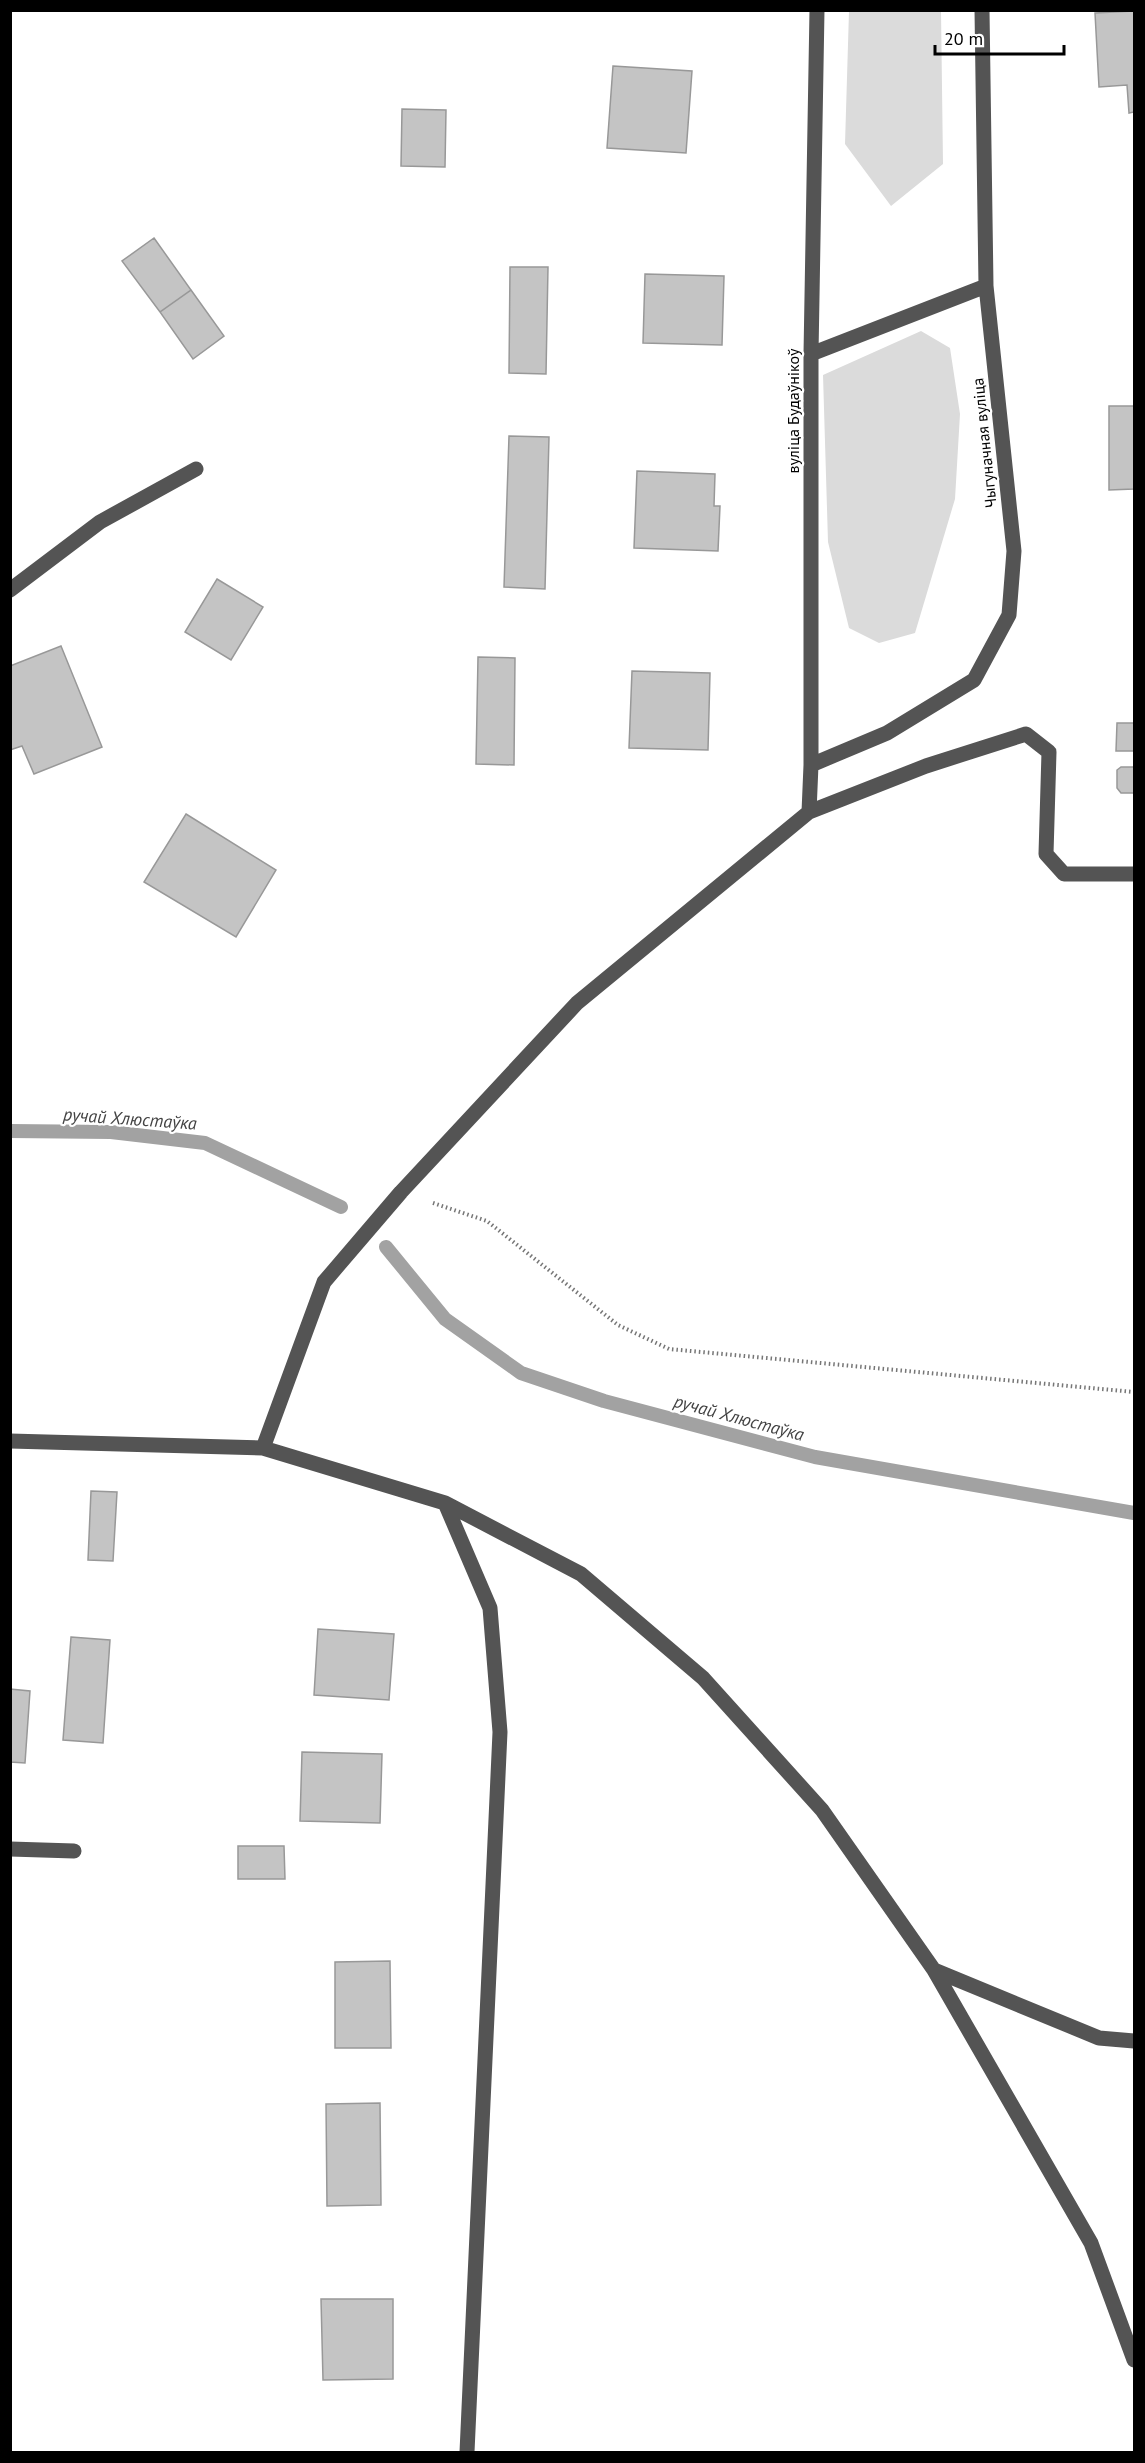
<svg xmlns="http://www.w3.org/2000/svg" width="1145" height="2463" font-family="'PT Sans',sans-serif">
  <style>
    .green { fill: #dbdbdb }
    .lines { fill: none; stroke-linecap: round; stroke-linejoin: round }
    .stream { stroke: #a2a2a2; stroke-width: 14 }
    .building { fill: #c4c4c4; stroke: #989898; stroke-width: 1.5 }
    .path { stroke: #767676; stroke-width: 4; stroke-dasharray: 1.5 3; stroke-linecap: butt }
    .minor { stroke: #545454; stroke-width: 15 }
    .labels { text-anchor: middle; stroke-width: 4.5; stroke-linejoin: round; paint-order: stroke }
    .street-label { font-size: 16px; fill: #000; stroke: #fff }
    .water-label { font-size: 18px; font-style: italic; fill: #434343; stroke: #fff }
  </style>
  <rect width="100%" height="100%" fill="#fff"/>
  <path class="green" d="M849,11H941L943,164L891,206L845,144Z
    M921,331L950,348L960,414L955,499L915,633L879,643L849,628L828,542L823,375Z"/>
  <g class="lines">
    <path class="stream" d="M10,1131L111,1132L205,1143L341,1207
      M386,1247L445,1319L521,1373L604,1401L815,1457L1134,1513"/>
  </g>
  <path class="building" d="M1134,11V112L1129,113L1127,85L1099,87L1095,13Z
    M613,66L692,71L686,153L607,148Z
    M402,109L446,110L445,167L401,166Z
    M154,238L191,290L160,312L122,261Z
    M510,267H548L546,374L509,373Z
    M645,274L724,276L722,345L643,343Z
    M191,290L224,336L193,359L160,312Z
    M1109,406H1134V489L1109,490Z
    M509,436L549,437L545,589L504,587Z
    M637,471L715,474L714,506H720L718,551L634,548Z
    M217,579L263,607L231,660L185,632Z
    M61,646L102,747L34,774L22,746L10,750V666Z
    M478,657L515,658L514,765L476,764Z
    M632,671L710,673L708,750L629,748Z
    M1117,723H1134V751H1116Z
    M1121,767H1134V793H1121L1117,788V770Z
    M186,814L276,870L236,937L144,882Z
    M91,1491L117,1492L113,1561L88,1560Z
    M318,1629L394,1634L389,1700L314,1695Z
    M71,1637L110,1640L103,1743L63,1740Z
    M10,1689L30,1691L25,1763L10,1762Z
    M302,1752L382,1754L380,1823L300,1821Z
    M238,1846H284L285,1879H238Z
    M390,1961L391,2048H335V1962Z
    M380,2103L381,2205L327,2206L326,2104Z
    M321,2299H393V2379L323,2380Z"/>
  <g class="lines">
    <path class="path" d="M433,1203L487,1221L618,1325L669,1349L1134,1392"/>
    <path class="minor" d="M811,354L986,286
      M10,590L100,522L196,469
      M811,765L887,733L974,680L1009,615L1014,551L986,286L982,10
      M809,812L811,765V354L817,10
      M10,1441L263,1448L445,1503L581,1574L703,1678L822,1810L934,1970L1091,2243L1134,2360
      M263,1448L324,1282L401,1192L577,1003L809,812L926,766L1026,734L1049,752L1046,854L1064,874H1134
      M445,1503L490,1608L500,1732L467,2452
      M10,1849L74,1851
      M934,1970L1099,2038L1134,2041"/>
  </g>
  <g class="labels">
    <g class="street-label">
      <text transform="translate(793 411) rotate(-90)" y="6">вуліца Будаўнікоў</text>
      <text transform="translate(984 443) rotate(-96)" y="6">Чыгуначная вуліца</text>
    </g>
    <g class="water-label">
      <text transform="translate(130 1119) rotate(4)" y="6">ручай Хлюстаўка</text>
      <text transform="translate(739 1418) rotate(15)" y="6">ручай Хлюстаўка</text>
    </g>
  </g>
  <rect width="1145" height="2463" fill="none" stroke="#000000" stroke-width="24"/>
  <path d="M935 45v9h129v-9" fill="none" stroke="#000000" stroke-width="3"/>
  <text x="944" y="45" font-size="18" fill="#000000" stroke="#ffffff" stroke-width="4.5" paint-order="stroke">20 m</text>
</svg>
